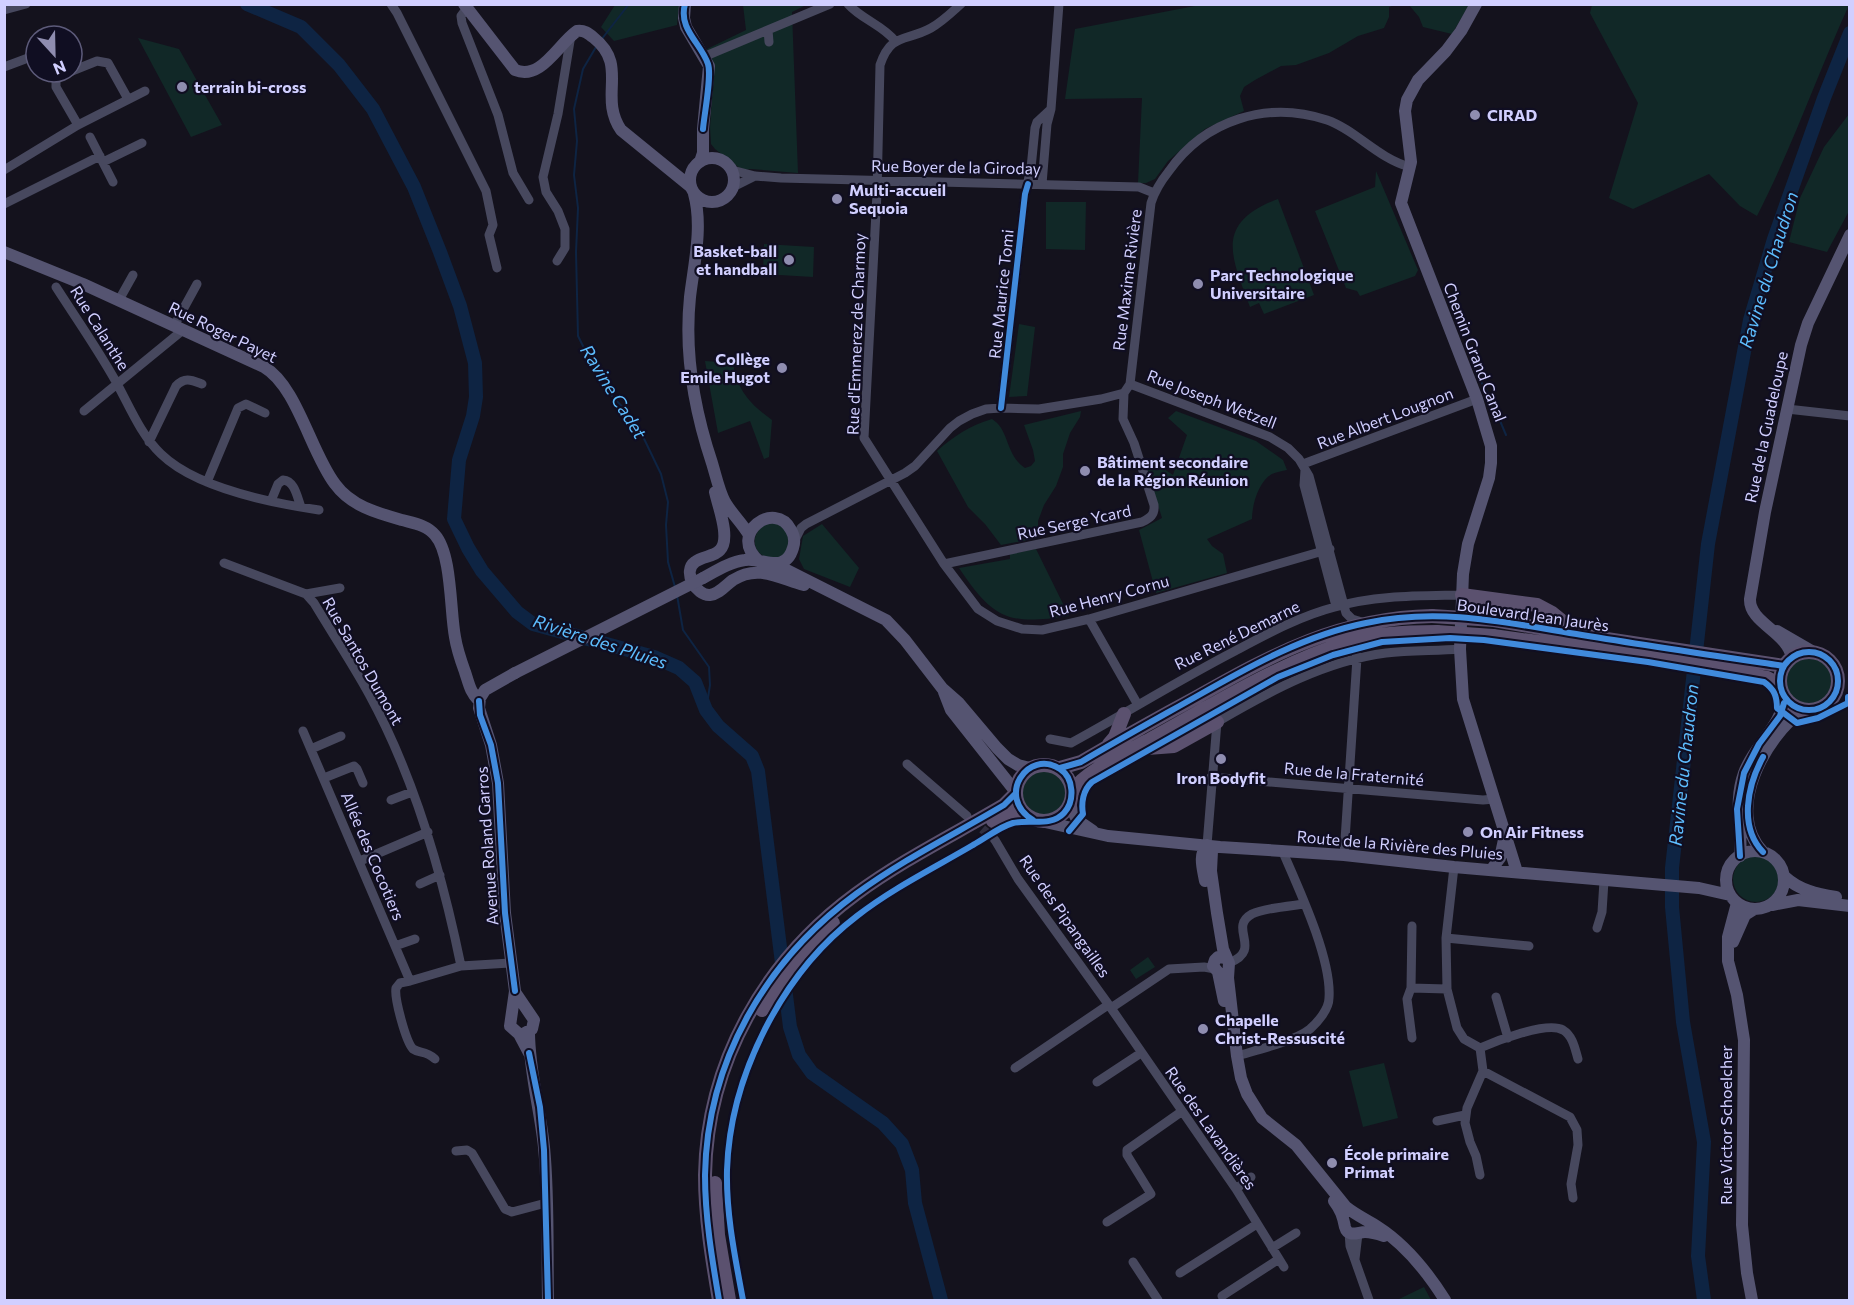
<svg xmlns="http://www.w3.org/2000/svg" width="1854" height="1305" font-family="Commissioner,sans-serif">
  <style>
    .green { fill: #112827 }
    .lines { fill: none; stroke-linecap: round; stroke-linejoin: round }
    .stream { stroke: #0e2443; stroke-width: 2 }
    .river { stroke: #0e2443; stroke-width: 14 }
    .street-tunnel { stroke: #302e3f; stroke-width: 9; stroke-dasharray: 9 4.5; stroke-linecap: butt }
    .street { stroke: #47485e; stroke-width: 9 }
    .secondary { stroke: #555471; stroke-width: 12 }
    .primary { stroke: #5b516f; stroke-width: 14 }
    .secondary-bridge { stroke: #555471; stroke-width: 12 }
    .primary-bridge { stroke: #5b516f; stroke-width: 14 }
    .cycleway-casing { stroke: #100e22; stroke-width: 10 }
    .cycleway { stroke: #408adc; stroke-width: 6 }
    .poi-dot { fill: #8f8db0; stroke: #100e22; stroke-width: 2 }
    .labels { text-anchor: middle; stroke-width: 4.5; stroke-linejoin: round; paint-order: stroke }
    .poi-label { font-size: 16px; font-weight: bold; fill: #d1cfff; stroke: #100e22; text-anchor: start }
    .street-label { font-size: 16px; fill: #d1cfff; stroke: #100e22 }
    .water-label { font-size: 18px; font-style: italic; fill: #5dbdfe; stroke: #100e22 }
  </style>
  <rect width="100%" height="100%" fill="#14121d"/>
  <path class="green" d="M615,5H679L677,25L614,41L601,27Z
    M743,5H806L792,12L798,173L751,169L742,170L715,149L711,144L710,128L714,65L707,49L746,30Z
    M1200,5H1395L1389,7V17L1384,28L1358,36L1329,53L1296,65L1281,66L1255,80L1244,87L1240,96L1244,111L1205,129L1168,161L1155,179L1146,183H1138L1142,98L1065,99L1075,29Z
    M1409,5H1469L1452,34L1423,27L1419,17Z
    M1592,5H1849C1817,75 1792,148 1757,216L1740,206L1709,174L1633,209L1609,198L1638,103L1590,13Z
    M138,38L179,49L222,125L191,137Z
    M1849,114V211L1827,252L1789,242L1800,198L1824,147Z
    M1376,171L1418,270L1415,276L1360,296L1357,291L1346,288L1315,211L1375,187Z
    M1278,199L1314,295L1264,314L1259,303L1250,307C1231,256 1214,223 1278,199Z
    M1046,202H1086L1085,250L1046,249Z
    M764,244L814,247L813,277L763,274Z
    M1019,324L1035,327L1027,396L1009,397Z
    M705,361L733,363C737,390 750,404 772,420L769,457L764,459L750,421L718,433Z
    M1081,411L1080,417L1070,433L1063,454V467L1056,486L1044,505L1038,521V538L1001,545L985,524L968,507L937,451C954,436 969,426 992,419C1010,430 1005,455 1025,468L1031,466L1035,461L1033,450L1024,425Z
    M1176,411L1256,441L1283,460L1287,470C1282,471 1276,472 1272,474C1259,481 1252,504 1252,519L1207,539L1212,546L1223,554L1227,573L1156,593L1139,530L1162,518L1147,469H1164L1173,475L1187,435L1168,418Z
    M771,522L781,524L791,539L784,556C755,567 742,533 771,522Z
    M822,524L859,568L850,587L804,569L799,559L803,536Z
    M1036,549L1069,616C1008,625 994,620 959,568L1010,559V554Z
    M1785 681a24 24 0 1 1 48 0a24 24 0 1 1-48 0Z
    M1021 793a23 23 0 1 1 46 0a23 23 0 1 1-46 0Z
    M1733 879a23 23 0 1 1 46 0a23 23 0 1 1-46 0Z
    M1148,957L1155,967L1136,979L1130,970Z
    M1384,1063L1398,1118L1363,1127L1349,1071Z
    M1424,1287L1431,1300H1397Z"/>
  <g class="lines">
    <path class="stream" d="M601,40L629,4
      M596,47L583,69L574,109L577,141L574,175L578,208L576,252L578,336L585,350L602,374L611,395L635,420L661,474L668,502L666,525L668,562L675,587
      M1476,373L1490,397L1506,435
      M677,595L683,630L709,667L710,685L706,710"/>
    <path class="river" d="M247,4L301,27L339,65L373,109L414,187L440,252L460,306L475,363L476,397L473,416L459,460L454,519L468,548L482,571L517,612L533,624L654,657L679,668L695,682L706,710L718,726L752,756L758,771L790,1027L799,1055L812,1073L883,1123L902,1144L912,1170L915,1203L941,1300
      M1704,1300L1698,1256L1704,1142L1683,1022L1672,907V868L1708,544L1750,320L1774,239L1824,98L1850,33"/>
    <path class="street-tunnel" d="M972,820L995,840"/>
    <path class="street" d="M391,4L397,13L486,191L493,225L489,235L497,268
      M848,4C861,19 884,26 895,41
      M961,4C951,13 942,22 931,28C906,42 891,32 880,65L877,193L864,438L944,564L978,609L997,621L1022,629L1042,630L1089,619L1330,549
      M467,8L461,16L462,23L498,115L513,173L529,200
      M4,10L26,4
      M768,30L769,42
      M705,58L708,55L830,4
      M4,67L36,55
      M72,71L97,61L108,63L128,99
      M69,72L56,79V87L78,125
      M90,137L113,182
      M103,162L142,143
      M4,170L78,125L145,91
      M732,170L755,176L781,178L1139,187L1154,193
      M1042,184L1047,124L1051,109L1059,4
      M733,187L755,176
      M4,204L100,156
      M557,261L565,248V229L558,211L546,192L543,177L558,114L571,35
      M56,287C76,318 97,348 115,380C129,405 140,434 161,454C196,488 272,503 319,510
      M119,300L133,275
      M174,326L197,284
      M1130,384L1151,203C1155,190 1161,181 1169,171C1205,120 1267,100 1327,120C1356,130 1377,158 1410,167
      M1130,384L1270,437L1288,448L1299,459L1309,476L1346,613L1352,619L1365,623
      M1001,408L1025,194L1031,168L1035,128L1037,122L1051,109
      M1787,409L1850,416
      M84,411L183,330
      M149,442L176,386C185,377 191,380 202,384
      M1303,464L1477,399
      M1305,470L1304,485L1336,606
      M207,482L238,408L246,404L265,413
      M271,501L278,484L283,480C295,481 297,497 301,507
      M794,542L801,528L806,524L905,473L915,466L950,428L959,421L972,414L986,409L1001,408L1039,409L1101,399L1124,393L1130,384
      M224,563L306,594L314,603C332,633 352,663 369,694C415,778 442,873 461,966
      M944,564L1142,522C1150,518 1155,515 1154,505L1134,443L1123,419L1124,393
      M306,594L340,588
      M1089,619L1138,705
      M303,731L410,981L461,966L511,963
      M1050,739L1071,743C1126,713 1179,680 1235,651C1267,634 1300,616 1335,607C1376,595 1420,596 1462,595
      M311,749L341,736
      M907,764L967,816
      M1211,777L1483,800L1494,799
      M324,778L354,766L357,769L363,783
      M391,800L412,792
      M995,840L1018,879L1111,1008L1236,1189L1284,1267
      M1207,845L1217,722C1270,691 1325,661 1386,653C1411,650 1436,651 1460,649
      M1344,855L1357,658L1354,640
      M360,861L428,832
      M1454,867L1446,938L1447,989L1457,1028L1464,1039L1480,1048
      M420,884L440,875
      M1412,926L1411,988L1407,999L1412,1038
      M1597,928L1602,912L1604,881
      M1446,938L1529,946
      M395,946L415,939
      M1229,963C1264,949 1227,928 1252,914C1264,908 1291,906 1304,904
      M410,981L400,983L396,988C394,998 406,1042 413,1049C420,1054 425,1050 435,1059
      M1411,988L1447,989
      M1496,997L1508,1038
      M1111,1008L1169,969L1204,967L1215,969
      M1480,1048L1483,1071L1467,1108L1465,1123L1470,1142L1476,1156L1480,1175
      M1480,1048C1496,1041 1547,1021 1563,1030C1573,1036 1575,1049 1578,1059
      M1237,1056C1257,1050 1295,1041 1310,1029C1318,1022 1329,1009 1329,998C1332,959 1298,887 1282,850
      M1015,1068L1108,1005
      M1483,1071L1570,1117L1577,1130L1578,1145L1571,1184L1573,1198
      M1097,1082L1141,1053
      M1437,1121L1465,1115
      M456,1151L467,1150L472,1153L505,1209L512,1212L546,1203
      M1236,1189L1251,1177
      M1107,1222L1151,1194L1127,1155V1150L1181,1112
      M1349,1232L1350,1246L1369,1300
      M1272,1248L1296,1233
      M1355,1259L1358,1234
      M1133,1262L1158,1300
      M1180,1273L1257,1224
      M1222,1296L1279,1259"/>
    <path class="secondary" d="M464,4L515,70C541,81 558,44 577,31C584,30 588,33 594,38C629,66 598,96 621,130L691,187
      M685,4L684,18L686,27L709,66L703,129V153L700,162
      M1476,4L1461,31L1446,51L1418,80L1407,100L1405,111L1411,162L1401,203L1477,399L1491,446V463L1489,478L1468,544L1463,574L1460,649L1463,699L1517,872
      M690 180a22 22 0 1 1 44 0a22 22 0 1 1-44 0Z
      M694,194C703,226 694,264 690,297C684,355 694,409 712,463C716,476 719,491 725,502C732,514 742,523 749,535
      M4,252L83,284L264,367C297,386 311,453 335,484C351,506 377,513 402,520C413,523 427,525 435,535C452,554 450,611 455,637C457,650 461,661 465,672C469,684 470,692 479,701
      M715,492C718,506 731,539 720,550C714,557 702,556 695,562C682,571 696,596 710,595C719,594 726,585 733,580C758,564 779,578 804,585
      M775,564L886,620L905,640L942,688L959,703L997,748L1008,759L1018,765L1030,768
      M703,578C716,571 730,562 745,560C762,557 785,575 793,548C795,542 794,535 791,530C775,499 727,534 759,561
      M1777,631L1815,653
      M1792,658C1788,632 1749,623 1750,599L1765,512L1801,345L1808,323L1850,235
      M515,673L485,690L480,698L479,708L491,745L498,783L505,913L515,991L510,1026L519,1034L529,1053
      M944,692L951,710L1015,791
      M1070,805L1077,820L1093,831
      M1045,822L1108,836L1220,847L1344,855L1454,867L1699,888L1730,895
      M1207,845L1212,851L1211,871L1217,913L1223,949L1229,963L1228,978L1237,1056L1241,1078L1247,1094L1262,1118L1296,1145L1346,1207C1356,1215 1367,1220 1378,1227C1406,1245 1428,1273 1445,1300
      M1726 880a29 29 0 1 1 58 0a29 29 0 1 1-58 0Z
      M1763,852C1724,812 1765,736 1803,710
      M1740,856C1743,827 1733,804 1744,773C1754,745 1784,724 1784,696
      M1491,870L1500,858L1505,835
      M1785,877C1799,890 1817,894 1836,897
      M1205,881C1203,869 1198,855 1207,845
      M1737,903L1728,937V961L1737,995L1744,1040L1742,1225L1747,1273L1752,1300
      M1772,905L1798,900L1850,906
      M1733,942L1745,915L1753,910
      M515,992L534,1020L532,1029L523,1034
      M1224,1001L1218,972L1213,966L1215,960L1218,957L1226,958
      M529,1032C529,1070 540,1109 544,1147C549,1198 547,1250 548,1300
      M1334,1201C1341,1210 1343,1217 1345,1227C1348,1238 1358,1232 1365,1232C1372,1232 1378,1234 1384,1236"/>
    <path class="primary" d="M1462,595L1537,605L1552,613L1578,634
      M1494,620L1580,635L1784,666
      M1493,636L1649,657L1767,678L1780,685
      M1780 681a29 29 0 1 1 58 0a29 29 0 1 1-58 0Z
      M1109,744L1115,737L1124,714
      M1134,749L1174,746L1217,722
      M1016 793a28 28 0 1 1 56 0a28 28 0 1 1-56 0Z
      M1060,768L1081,762C1119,740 1158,718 1197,697C1275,653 1340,618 1432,616
      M1072,791C1086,771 1129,751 1151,739C1216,703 1280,663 1351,641C1378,633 1409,632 1437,632
      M993,821L1008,813L1025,815
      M762,1010L795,962L833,923
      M715,1183L718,1235L729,1300
      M719,1300C712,1259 705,1217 705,1175C707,1061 766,960 856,894C902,860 955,834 1004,805L1015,794"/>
    <path class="secondary-bridge" d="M515,673L703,578"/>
    <path class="primary-bridge" d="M1432,616L1494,620
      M1437,632L1493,636"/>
    <g class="cycleway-casing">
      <path id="cycleway" d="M685,4C678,29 701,43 708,64C712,76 704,115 703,129
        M1001,408L1025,194L1028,184
        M1780 681a29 29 0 1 1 58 0a29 29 0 1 1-58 0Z
        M479,701L480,715L491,745L498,783L505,913L515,991
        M1763,757C1747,786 1739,827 1763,852
        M1060,768L1081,762C1120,739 1160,717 1199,695C1252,665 1306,635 1366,623C1441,607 1508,623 1582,635C1649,646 1717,656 1784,666
        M1069,831L1083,814C1081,803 1083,790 1092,782L1278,677L1333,655L1382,642L1450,638L1484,640L1648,662L1764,682C1774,689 1777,696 1777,708L1797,723L1818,718L1848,703V697
        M1740,856L1737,809L1744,773L1759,744L1780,716L1784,703
        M529,1053L540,1107L544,1150L548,1300
        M719,1300C712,1259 705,1217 705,1175C707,1061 766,960 856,894C902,860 955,834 1004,805L1015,794
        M743,1300C735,1257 726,1214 727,1170C730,1076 782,973 857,916C893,888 934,868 973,845C986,838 999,827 1013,823C1030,819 1051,827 1064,813C1075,801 1074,778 1060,769C1028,748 995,797 1033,820"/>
    </g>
    <use href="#cycleway" class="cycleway"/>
  </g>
  <g class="poi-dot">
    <circle cx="182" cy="87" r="6"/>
    <circle cx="1475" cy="115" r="6"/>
    <circle cx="837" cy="199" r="6"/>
    <circle cx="789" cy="260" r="6"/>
    <circle cx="1198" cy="284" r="6"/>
    <circle cx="782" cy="368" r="6"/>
    <circle cx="1085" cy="471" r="6"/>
    <circle cx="1221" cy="759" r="6"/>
    <circle cx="1468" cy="832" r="6"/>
    <circle cx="1203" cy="1029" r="6"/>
    <circle cx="1332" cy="1163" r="6"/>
  </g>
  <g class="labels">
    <g class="poi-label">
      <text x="194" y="93">terrain bi-cross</text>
      <text x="1487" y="121">CIRAD</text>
      <text x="849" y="196">Multi-accueil<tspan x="849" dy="18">Sequoia</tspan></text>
      <text x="777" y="257" text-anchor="end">Basket-ball<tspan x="777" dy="18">et handball</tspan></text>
      <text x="1210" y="281">Parc Technologique<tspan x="1210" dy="18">Universitaire</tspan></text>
      <text x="770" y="365" text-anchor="end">Collège<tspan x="770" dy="18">Emile Hugot</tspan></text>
      <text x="1097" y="468">Bâtiment secondaire<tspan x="1097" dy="18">de la Région Réunion</tspan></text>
      <text x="1221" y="784" text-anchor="middle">Iron Bodyfit</text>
      <text x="1480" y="838">On Air Fitness</text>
      <text x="1215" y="1026">Chapelle<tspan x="1215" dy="18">Christ-Ressuscité</tspan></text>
      <text x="1344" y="1160">École primaire<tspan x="1344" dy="18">Primat</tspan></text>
    </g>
    <g class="street-label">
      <text transform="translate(956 167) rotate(1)" y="6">Rue Boyer de la Giroday</text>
      <text transform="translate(1127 280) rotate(-83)" y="6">Rue Maxime Rivière</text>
      <text transform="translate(1001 294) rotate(-84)" y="6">Rue Maurice Tomi</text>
      <text transform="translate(100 328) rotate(58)" y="6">Rue Calanthe</text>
      <text transform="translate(223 332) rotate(26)" y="6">Rue Roger Payet</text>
      <text transform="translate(856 334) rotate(-88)" y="6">Rue d'Emmerez de Charmoy</text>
      <text transform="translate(1475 352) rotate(69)" y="6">Chemin Grand Canal</text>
      <text transform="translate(1212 399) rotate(21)" y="6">Rue Joseph Wetzell</text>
      <text transform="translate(1385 418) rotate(-21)" y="6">Rue Albert Lougnon</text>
      <text transform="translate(1766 427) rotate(-78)" y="6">Rue de la Guadeloupe</text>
      <text transform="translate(1074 522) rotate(-12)" y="6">Rue Serge Ycard</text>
      <text transform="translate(1109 596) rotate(-15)" y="6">Rue Henry Cornu</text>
      <text transform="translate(1533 615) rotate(8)" y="6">Boulevard Jean Jaurès</text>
      <text transform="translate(1237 635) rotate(-26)" y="6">Rue René Demarne</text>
      <text transform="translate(363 661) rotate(60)" y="6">Rue Santos Dumont</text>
      <text transform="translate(1354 774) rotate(5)" y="6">Rue de la Fraternité</text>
      <text transform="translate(1400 845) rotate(5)" y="6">Route de la Rivière des Pluies</text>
      <text transform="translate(487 846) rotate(-94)" y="6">Avenue Roland Garros</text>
      <text transform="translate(373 856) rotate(67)" y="6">Allée des Cocotiers</text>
      <text transform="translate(1065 916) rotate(55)" y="6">Rue des Pipangailles</text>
      <text transform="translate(1726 1125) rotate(-90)" y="6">Rue Victor Schoelcher</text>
      <text transform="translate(1211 1128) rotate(55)" y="6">Rue des Lavandières</text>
    </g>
    <g class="water-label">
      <text transform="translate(1769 270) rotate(-73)" y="6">Ravine du Chaudron</text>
      <text transform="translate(613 392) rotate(58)" y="6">Ravine Cadet</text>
      <text transform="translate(600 642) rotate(18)" y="6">Rivière des Pluies</text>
      <text transform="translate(1684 765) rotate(-84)" y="6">Ravine du Chaudron</text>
    </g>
  </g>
  <rect width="1854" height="1305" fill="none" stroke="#d1cfff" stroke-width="12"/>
  <g transform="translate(54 54) rotate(158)"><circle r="28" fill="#100e22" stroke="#5d5b7a" stroke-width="1.5"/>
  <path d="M0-4.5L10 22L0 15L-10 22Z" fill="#8f8db0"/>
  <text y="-9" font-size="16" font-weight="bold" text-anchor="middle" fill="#d1cfff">N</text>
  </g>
</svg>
